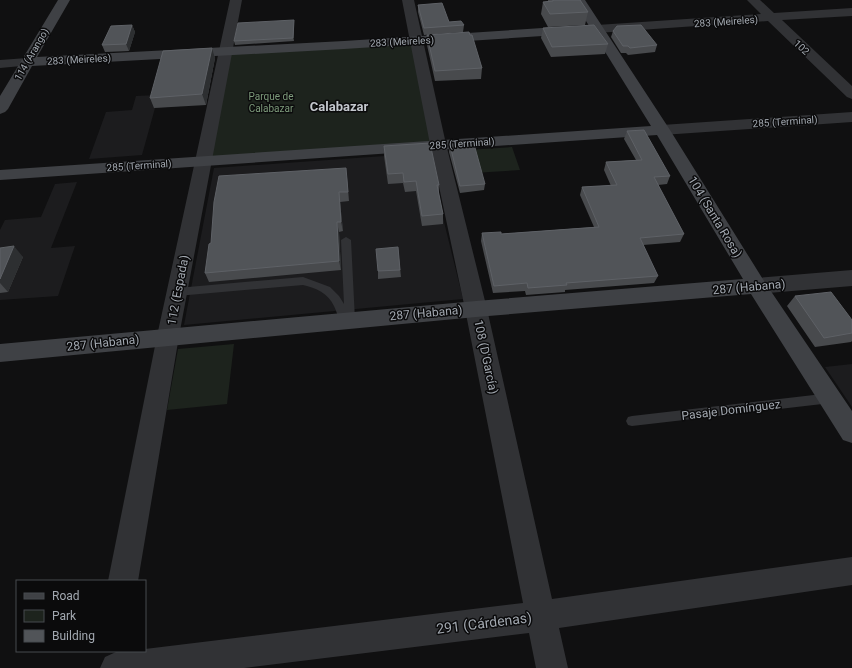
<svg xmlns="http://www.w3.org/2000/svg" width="852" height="668" font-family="Roboto,sans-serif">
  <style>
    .built { fill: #1c1c1e }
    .green { fill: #1d231d }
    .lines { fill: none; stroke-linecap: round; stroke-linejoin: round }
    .lane { fill: #313235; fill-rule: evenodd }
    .street { fill: #313235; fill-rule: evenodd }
    .secondary { fill: #3f4145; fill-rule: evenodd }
    .wall { fill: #484a4d }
    .shaded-wall { fill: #2d2f31 }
    .building { fill: #515458; stroke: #5e6166 }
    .labels { text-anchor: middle; stroke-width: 3; stroke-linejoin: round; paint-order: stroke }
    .far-street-label { font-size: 10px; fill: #a2a8b0; stroke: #0b0b0c }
    .far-park-label { font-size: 10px; fill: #7d9a7b; stroke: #0b0b0c }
    .street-label { font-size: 12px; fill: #a2a8b0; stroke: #0b0b0c }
    .far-district-label { font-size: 13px; font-weight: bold; fill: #c3c7cd; stroke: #0b0b0c }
    .near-street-label { font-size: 14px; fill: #a2a8b0; stroke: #0b0b0c }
  </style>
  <rect width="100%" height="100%" fill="#101011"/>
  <path class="built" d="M215,58L206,104L155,108L142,155L89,159L106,112L132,110L136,96L158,95Z
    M427,153L463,299L184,325L214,168Z
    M77,182L51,248L75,246L58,296L0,300V230L5,220L41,217L55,184Z
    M852,364V407L825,367Z"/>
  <path class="green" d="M417,40L438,144L204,160L226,51Z
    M512,147L520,170L457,174L452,151Z
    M234,344L227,404L167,410L178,349Z"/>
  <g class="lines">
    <path class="lane" d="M346,237L351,240L355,320L354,323L345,325L341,324C338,318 337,312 334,306C328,293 316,288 303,285L177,296L173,295L172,292L173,289L177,288L303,277L330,287L339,296L344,304L341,240Z
      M831,393L835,394L837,398L835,402L831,403L632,426L628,425L626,421L628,417L632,416Z"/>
    <path class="street" d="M230,0H242L179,336L138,581H108L157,336Z
      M402,0H414L446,144L487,309L552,599L852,557V585L559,628L568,668H536L529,633L244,668H100L105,657L116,652L145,651V649L523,603L465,309L430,144Z
      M747,0H760L774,13L852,8V16L782,20L852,86V99L847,97L768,21L597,33L592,32L590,29L592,26L597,25L761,14Z
      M27,58L32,59L34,62L32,65L0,68V60Z
      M852,112V122L662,135L656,133L654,130L656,127L662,125Z
      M852,270V286L757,294L750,291L747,286L750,281L757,278Z"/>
    <path class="secondary" d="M58,0H70L37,57L344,41L573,26L578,27L580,30L578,33L573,34L344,49L32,66L8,109L5,112L0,114V96Z
      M573,0H585L670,130L764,281L852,411V443L843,440L751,294L476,317L0,362V344L476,301L743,279L657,135L0,180V170L651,126Z"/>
  </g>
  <path class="wall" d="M548,0H580L588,12L585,25L548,27L541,14L543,2H548Z
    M418,5L449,22L464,25L463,32L424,35L418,12Z
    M294,20V41L235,45L234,41Z
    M132,25L135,32L129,51L105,52L102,45Z
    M543,28L608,44L605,54L551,57L541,38Z
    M613,31L657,45L655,52L628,55L626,53H621L611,37Z
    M427,35H470L482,68L481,79L435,81L427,45Z
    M212,48L215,58L206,105L154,108L150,98Z
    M627,131L670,176L667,184L658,185L684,234L680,242L643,245L658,276L654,283L565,290V292L526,295L525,291L493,293L481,241L482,233L501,234L594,227L580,195L582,187L611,186L604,170L606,162L636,160L624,139Z
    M450,145L485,184L484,190L460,193L449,152Z
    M384,146L439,185V195L443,214V224L422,226L416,191L405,192L403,183L388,184L384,156Z
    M347,177L349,201L340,202L343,231L339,232L341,270L209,282L205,273L211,243Z
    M398,247L401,277L378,279V271Z
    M0,248L23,257L8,292L0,293Z
    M795,296L852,320V341L851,342L815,347L787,306Z"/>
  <path class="shaded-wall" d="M294,20V41L293,38Z
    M132,25L135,32L129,51L126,44Z
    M212,48L215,58L206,105L202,94Z
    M339,192L340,202L343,231L341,222Z
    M337,222L339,232L341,270L339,261Z
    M14,246L23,257L8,292L0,283V279Z"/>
  <path class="building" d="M553,0H580L588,12L550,14L543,2L553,1Z
    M442,3L449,22L461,21L464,25L424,28L418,5Z
    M294,20L293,38L234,41L238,23Z
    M132,25L126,44L102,45L111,26Z
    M594,25L608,44L552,47L543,28Z
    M641,25L657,45L630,48L628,46H623L613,31L617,26Z
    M469,32L470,35H472L482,68L435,71L427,35Z
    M212,48L202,94L150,98L163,51Z
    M644,130L670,176L654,177L684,234L640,238L658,276L566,283L567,285L528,288L527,283L494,286L482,233L501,232V234L599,227L582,187L617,185L606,162L642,160L627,131Z
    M430,143L439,185H437L443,214L422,216L416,181L404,182L403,173L388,174L384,146Z
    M474,144L485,184L460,186L450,145Z
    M346,168L348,192H339L341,222H337L339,261L205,273L209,244L211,243L214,202L219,176Z
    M14,246L0,279V248Z
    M398,247L400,270L378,271L376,249Z
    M831,292L852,320V333L824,338L795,296Z"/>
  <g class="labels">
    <g class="far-street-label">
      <text transform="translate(726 21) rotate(-4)" y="4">283 (Meireles)</text>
      <text transform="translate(402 41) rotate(-3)" y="4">283 (Meireles)</text>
      <text transform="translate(802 47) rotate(43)" y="4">102</text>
      <text transform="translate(31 54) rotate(-60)" y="4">114 (Arango)</text>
      <text transform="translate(79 59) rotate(-3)" y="4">283 (Meireles)</text>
      <text transform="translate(785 121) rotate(-4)" y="4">285 (Terminal)</text>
      <text transform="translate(462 143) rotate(-4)" y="4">285 (Terminal)</text>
      <text transform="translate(139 165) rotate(-4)" y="4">285 (Terminal)</text>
    </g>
    <g class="far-park-label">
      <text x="271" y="100">Parque de<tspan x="271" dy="12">Calabazar</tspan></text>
    </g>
    <g class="street-label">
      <text transform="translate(715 217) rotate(59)" y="4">104 (Santa Rosa)</text>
      <text transform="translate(749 287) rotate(-5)" y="4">287 (Habana)</text>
      <text transform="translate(178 290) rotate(-79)" y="4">112 (Espada)</text>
      <text transform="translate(426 313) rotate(-5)" y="4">287 (Habana)</text>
      <text transform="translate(103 343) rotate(-6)" y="4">287 (Habana)</text>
      <text transform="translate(486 357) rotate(78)" y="4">108 (D'García)</text>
      <text transform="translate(731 410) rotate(-7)" y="4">Pasaje Domínguez</text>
    </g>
    <g class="far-district-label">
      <text x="339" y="111">Calabazar</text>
    </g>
    <g class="near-street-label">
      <text transform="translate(484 623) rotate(-7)" y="5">291 (Cárdenas)</text>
    </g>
  </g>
  <rect x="16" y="580" width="130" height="72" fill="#0b0b0c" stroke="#474a4e"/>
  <rect x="24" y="593" width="20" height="6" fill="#3f4145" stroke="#474a4e"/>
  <text x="52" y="600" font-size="12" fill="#a2a8b0">Road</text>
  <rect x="24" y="610" width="20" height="12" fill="#1d231d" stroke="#474a4e"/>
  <text x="52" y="620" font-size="12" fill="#a2a8b0">Park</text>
  <rect x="24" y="630" width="20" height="12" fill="#515458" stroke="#474a4e"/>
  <text x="52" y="640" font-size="12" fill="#a2a8b0">Building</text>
</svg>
